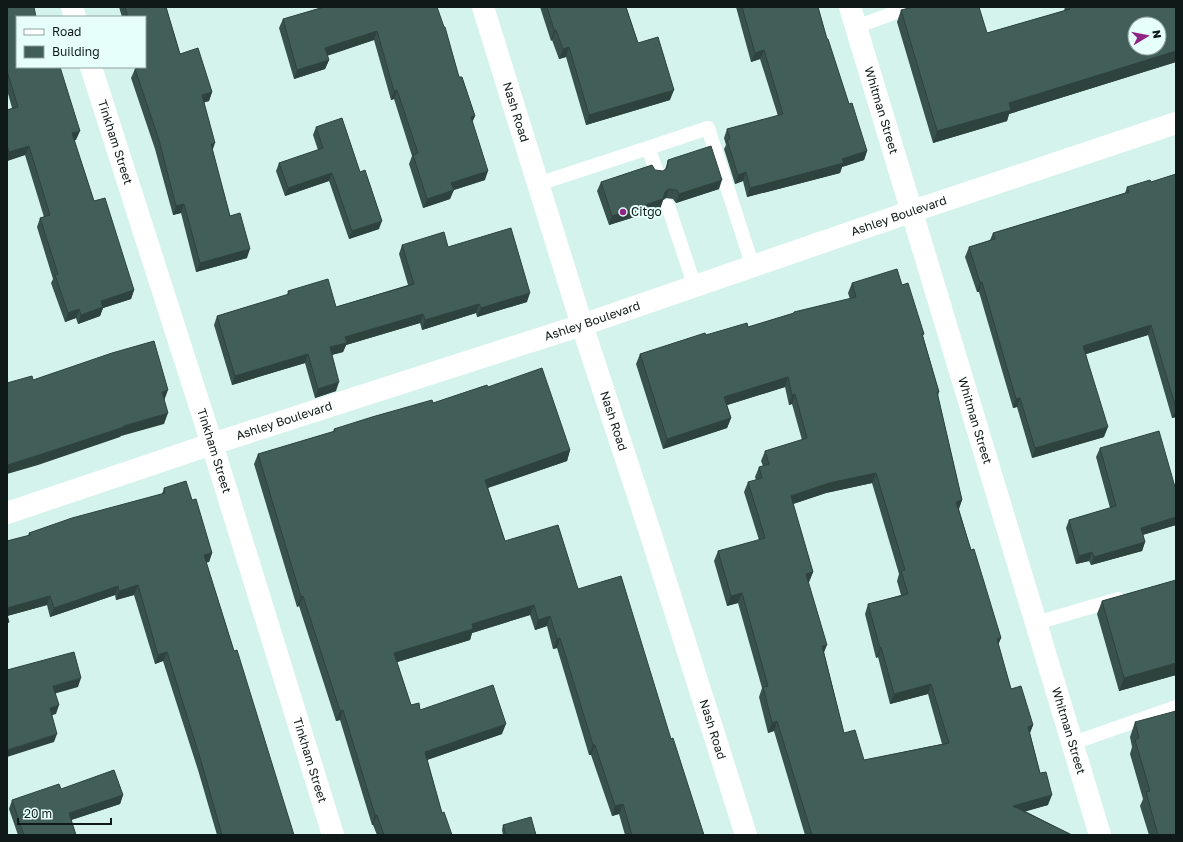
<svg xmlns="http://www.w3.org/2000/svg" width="1183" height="842" font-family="'Golos Text',sans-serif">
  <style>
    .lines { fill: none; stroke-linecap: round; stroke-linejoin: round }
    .lane { stroke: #fff; stroke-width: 14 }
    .street { stroke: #fff; stroke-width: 22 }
    .secondary { stroke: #fff; stroke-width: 22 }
    .wall { fill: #39514c; fill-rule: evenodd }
    .shaded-wall { fill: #2e423e }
    .building { fill: #425e58; stroke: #2e423e; fill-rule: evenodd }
    .poi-dot { fill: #8f2386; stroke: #e6fffa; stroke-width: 1.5 }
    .labels { text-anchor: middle; stroke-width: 4; stroke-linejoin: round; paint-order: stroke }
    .street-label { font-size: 12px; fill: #0f1a18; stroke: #e6fffa }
    .poi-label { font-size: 12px; fill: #0f1a18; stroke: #e6fffa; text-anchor: start }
  </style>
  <rect width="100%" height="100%" fill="#d4f3ed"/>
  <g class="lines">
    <path class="lane" d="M856,27L910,7
      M648,148L708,128L753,267
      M538,184L648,148L657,172
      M668,206L695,287
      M1036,623L1118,599
      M1073,743L1176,707"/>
    <g class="street">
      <path d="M72,7L75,17"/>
      <path id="s1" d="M850,7L1100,835"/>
      <path id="s2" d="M91,67L212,444L333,835"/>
    </g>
    <g class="secondary">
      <path id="s3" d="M483,7L582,325L651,535L746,835"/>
      <path id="s4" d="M7,513L212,444L582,325L913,211L1176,123"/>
    </g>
  </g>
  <path class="wall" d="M7,7L17,17L76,140H74L94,201L134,290L131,299L103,308L100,316L78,324L76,318L65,322L51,283L53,279L37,227L40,218L44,217L25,155L7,161V110L12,108L7,90Z
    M119,7H166L180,54L212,92L209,101L204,102L212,151L230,216L247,258L196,272L181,213L173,215L155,149L131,78L135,69H137L136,67H145V17H122Z
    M437,7L459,77L475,116L472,122L485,180L453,190L450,199L423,208L409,164L412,156L394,99L391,100L374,40L327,56L329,60L325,69L294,79L279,28L283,19Z
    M540,7H626L638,43L670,100L586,125L566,57L559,59L552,40L551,41Z
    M736,7H818L827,39L849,104L867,151L864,160L842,167L840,173L747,197L743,181L735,184L724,149L726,145L724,138L727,129L778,116L760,59L751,62Z
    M1065,7H1176V62L1009,114L1007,121L933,143L897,22L901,10L987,33L1064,11Z
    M316,127L379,229L349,239L329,181L285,196L276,171L279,163L318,150L313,135Z
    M668,160L719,189L676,203L673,199L666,198L663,200L660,209L609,225L597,191L601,182L663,171L665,170Z
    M1176,174V417L1172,418L1148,335L1086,354L1104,437L1032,458L1017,407L1013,408L979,292H977L965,257L969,247L990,240L993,233L1125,193L1127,187L1151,182Z
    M402,245L448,247L527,302L477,317L476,313L422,330L420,323L346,345L343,352L332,355L336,391L315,398L305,363L232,385L214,325L217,316L287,295L288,291L336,307L408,285L399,254Z
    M852,283L902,285L924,334L923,336L939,392L938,396L962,500L959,509L971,550L1001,638L998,644L1011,689L1033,725L1030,733L1048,805L1025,811L1072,835H805L774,731L768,733L759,697L762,688L738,603L727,606L714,561L718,551L759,540L744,492L748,482L756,480L755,477L759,467L763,466L761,461L765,451L802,440L792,404L789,405L785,387L727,405L731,418L727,428L663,449L636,364L640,354L706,335L748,327L793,314L794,312L850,299L848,293ZM872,483L899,574L897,581L901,595L868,604L865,614L876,658L878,657L890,704L928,694L942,744L864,760L844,733L824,652L808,583L809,582L813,572L793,504L826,493Z
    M488,387L570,450L567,461L488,488L505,541L578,589L671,739L704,835H625L619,814L612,816L591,755H589L557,648L553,649L547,626L535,630L530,615L472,633L470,640L397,662L411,705L420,710L502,734L427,760L442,813L452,835H377L373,825H372L340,720L336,721L299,606L297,607L254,464L258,454L333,432L334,429L433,403Z
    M1100,448L1175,487L1176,486V525L1143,535L1145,542L1142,551L1091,565L1089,561L1076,564L1066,528L1069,520L1110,508L1096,457Z
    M164,488L192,500L212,553L209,562H206L234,651L294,835H217L198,770L163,661L155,664L134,595L116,600L115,595L50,617L47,605L7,616V541L28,536L29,533L162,494Z
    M1176,580V675L1119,691L1097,614L1102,601Z
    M1135,722L1176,835H1149L1140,806L1143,799L1130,754L1132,747L1130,737Z
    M61,789L123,795L120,804L71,820L76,835H18L9,809L12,800Z
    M503,825L536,835H503L502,830Z"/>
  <path class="shaded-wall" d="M554,30H556L552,40L551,41Z
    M377,31L374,40L322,57L325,48Z
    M569,47L566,57L559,59L563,49Z
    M764,50L760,59L751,62L755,53Z
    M1176,51V62L1009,114L1007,121L933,143L937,131L1009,103Z
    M329,60L325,69L294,79L297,70Z
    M397,90L394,99L391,100L394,91Z
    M674,90L670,100L586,125L589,115Z
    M212,92L209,101L199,104L202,95Z
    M475,116L471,125V117Z
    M80,131L76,140L68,142L72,133Z
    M215,143L212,152L211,144Z
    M29,146L25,155L7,161V158L9,152Z
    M867,151L864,160L842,167L840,173L747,197L750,188Z
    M488,171L485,180L448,192L451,183Z
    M746,172L743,181L735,184L738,175Z
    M332,173L329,181L285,196L288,188Z
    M722,180L719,189L676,203L679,194Z
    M669,189L666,198L663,200L660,209L609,225L612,216L665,192Z
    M454,190L450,199L423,208L427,199Z
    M184,204L181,213L173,215L176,206Z
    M382,221L379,229L349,239L352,231Z
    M250,249L247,258L196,272L200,263Z
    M982,282L979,292H977L980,283Z
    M134,290L131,299L103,308L100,316L78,324L81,315L101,301Z
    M530,293L527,302L477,317L481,308Z
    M479,304L476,313L422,330L425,320Z
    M79,309L76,318L65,322L68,313Z
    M423,314L420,323L346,345L343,352L327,356L330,347L345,337Z
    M1151,325L1148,335L1080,356L1083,346Z
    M308,354L305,363L232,385L235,376Z
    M788,377L785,387L721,407L724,397Z
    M339,382L336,391L315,398L318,389Z
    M168,390L164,401L162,392Z
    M795,394L792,404L789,405L792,395Z
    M1020,398L1017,407L1013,408L1016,399Z
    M1176,408V417L1172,418L1176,409Z
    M168,413L164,424L121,436L120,437L38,465L7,474V465L123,426Z
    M731,418L727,428L663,449L667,439Z
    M1108,427L1104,437L1032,458L1035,448Z
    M570,450L567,461L481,490L485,480Z
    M876,473L872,483L826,493L787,506L791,496L829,483Z
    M962,500L958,510L956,502Z
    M1176,517V525L1138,536L1141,528Z
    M1145,542L1142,551L1091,565L1094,557Z
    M1092,552L1089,561L1076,564L1079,556Z
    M212,553L209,562L201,564L204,555Z
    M813,572L809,582L802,584L806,574Z
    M138,585L134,595L116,600L119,591Z
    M118,586L115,595L50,617L54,608Z
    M742,593L738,603L727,606L731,596Z
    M50,596L47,605L7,616V608Z
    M303,596L299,606L297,607L301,597Z
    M534,605L530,615L472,633L470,640L391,664L394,653L472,624Z
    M550,616L547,626L535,630L538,620Z
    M560,638L557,648L553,649L557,639Z
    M1001,638L997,648V639Z
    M827,645L823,655L822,646Z
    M881,647L878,657L876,658L880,648Z
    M167,652L163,661L155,664L158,655Z
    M1176,663V675L1119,691L1124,678Z
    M81,678L78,687L50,695L53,686Z
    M931,684L928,694L890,704L894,694Z
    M59,705L56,714L46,717L50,708Z
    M343,710L340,720L336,721L340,711Z
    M777,721L774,731L768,733L772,723Z
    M506,724L502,734L421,762L425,752Z
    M1033,725L1029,735L1028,727Z
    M57,734L54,742L7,757V750Z
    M593,745H595L591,755H589Z
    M123,795L120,804L65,822L69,813Z
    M1052,795L1048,805L1010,816L1013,806Z
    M623,804L619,814L612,816L615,806Z
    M375,815H377L373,825H372Z"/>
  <path class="building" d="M7,7H34L36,17H17V67H60L80,131L72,133L94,201L105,198L134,290L101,301L103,307L81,315L79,309L68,313L55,275L58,274L40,218L50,215L29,146L9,152L7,146V110L18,107L7,71Z
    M125,7H166L180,54L198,48L212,92L202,95L215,143L211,144L230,216L240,213L250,249L200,263L184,204L176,206L159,140L135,69L142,67H145V17H128Z
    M324,7H437L444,27H445L459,77H462L475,116L471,117L488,171L451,183L454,190L427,199L413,155L418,153L397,90L394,91L377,31L325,48L329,60L297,70L283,19Z
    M547,7H626L638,43L658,37L674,90L589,115L569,47L563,49L556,30H554Z
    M742,7H818L827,39H828L849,104L852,103L867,151L842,159L844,163L750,188L746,172L738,175L727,140L730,139L727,129L783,114L764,50L755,53Z
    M913,7H979L987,33L1070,9L1069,7H1176V51L1009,103L1011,110L937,131L901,10ZM1135,24H1159V48H1135Z
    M342,118L360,172L365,170L382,221L352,231L332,173L288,188L279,163L323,148L316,127Z
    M711,146L722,180L679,194L677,190L669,189L665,192L663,199L612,216L601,182L652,165L655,170L663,171L667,168L668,160Z
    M1176,174V408L1151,325L1083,346L1108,427L1035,448L1020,398L1016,399L982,282L980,283L969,247L995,239L993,233L1129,192L1127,187L1150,180L1151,182Z
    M511,228L530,293L481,308L479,304L425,320L423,314L345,337L347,343L330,347L339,382L318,389L308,354L235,376L217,316L289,294L288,291L328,279L336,307L414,284L402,245L444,232L448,247Z
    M897,269L902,285L908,283L924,334H922L939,392H937L962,500L956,502L971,550L974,549L1001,638L997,639L1011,689L1021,686L1033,725L1028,727L1040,773L1046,772L1052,795L1013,806L1072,835H812L777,721L772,723L763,687L768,686L742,593L731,596L718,551L765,538L748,482L762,478L759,467L769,464L765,451L807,438L795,394L792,395L788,377L724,397L731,418L667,439L640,354L705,333L706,335L747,323L748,327L794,313V312L856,297L852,283ZM876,473L905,570L901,571L908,594L868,604L880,648L881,647L894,694L931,684L949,743L864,760L855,730L844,733L822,646L827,645L806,574L813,572L791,496L829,483Z
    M154,341L168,390L162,392L168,413L123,426L124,427L42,454L7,465V383L32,376L33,380L112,353Z
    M542,368L570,450L485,480L505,541L558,525L578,589L621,576L671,739L673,738L704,835H632L623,804L615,806L595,745H593L560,638L557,639L550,616L538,620L534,605L472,624L473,629L394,653L411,705L419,703L420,710L493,685L506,724L425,752L442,813L444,812L452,835H384L377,815H375L343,710L340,711L303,596L301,597L258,454L335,431L334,429L372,417L432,400L433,403L487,385L488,387Z
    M1159,431L1175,487L1176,486V517L1141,528L1145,542L1094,557L1092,552L1079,556L1069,520L1116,506L1100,448Z
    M186,481L192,500L196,499L212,553L204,555L234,651L237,650L294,835H222L201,761L167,652L158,655L138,585L119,591L118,586L54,608L50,596L7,608V541L30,535L29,533L72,518L165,493L164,488Z
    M1176,580V663L1124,678L1102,601Z
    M7,615L9,622L7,623Z
    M74,652L81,678L53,686L59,705L50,708L57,734L7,750V670Z
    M1176,711V835H1158L1146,792L1150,791L1135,740L1139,738L1135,722Z
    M114,770L123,795L69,813L76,835H24L12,800L59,784L61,789Z
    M531,817L536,835H506L503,825Z"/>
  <circle class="poi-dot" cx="623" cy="212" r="4"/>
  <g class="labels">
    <g class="street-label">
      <text dy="4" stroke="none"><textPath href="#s1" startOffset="108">Whitman Street</textPath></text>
      <text dy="4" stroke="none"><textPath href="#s3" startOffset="110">Nash Road</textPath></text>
      <text dy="4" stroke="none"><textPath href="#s2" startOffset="79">Tinkham Street</textPath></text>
      <text dy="4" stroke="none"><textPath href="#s4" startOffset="940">Ashley Boulevard</textPath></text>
      <text dy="4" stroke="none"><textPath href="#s4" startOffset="616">Ashley Boulevard</textPath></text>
      <text dy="4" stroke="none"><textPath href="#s4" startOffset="292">Ashley Boulevard</textPath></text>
      <text dy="4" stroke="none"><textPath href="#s3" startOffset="434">Nash Road</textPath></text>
      <text dy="4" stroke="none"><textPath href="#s1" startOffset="432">Whitman Street</textPath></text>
      <text dy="4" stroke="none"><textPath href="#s2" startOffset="403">Tinkham Street</textPath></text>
      <text dy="4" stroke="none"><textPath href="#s3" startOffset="758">Nash Road</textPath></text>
      <text dy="4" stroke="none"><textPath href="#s1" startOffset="756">Whitman Street</textPath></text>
      <text dy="4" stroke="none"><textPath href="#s2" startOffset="727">Tinkham Street</textPath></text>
    </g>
    <g class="poi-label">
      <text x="631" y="216">Citgo</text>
    </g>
  </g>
  <rect width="1183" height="842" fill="none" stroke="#0f1a18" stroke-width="16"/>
  <rect x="16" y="16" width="130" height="52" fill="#e6fffa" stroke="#90a3a0"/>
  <rect x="24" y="29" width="20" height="6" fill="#ffffff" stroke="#90a3a0"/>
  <text x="52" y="36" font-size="12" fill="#0f1a18">Road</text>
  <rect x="24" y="46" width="20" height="12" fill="#425e58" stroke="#90a3a0"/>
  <text x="52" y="56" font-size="12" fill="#0f1a18">Building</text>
  <g transform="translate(1147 36) rotate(80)"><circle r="19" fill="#e6fffa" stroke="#90a3a0"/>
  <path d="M0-3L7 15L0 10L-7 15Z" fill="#8f2386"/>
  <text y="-6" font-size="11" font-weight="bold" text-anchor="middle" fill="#0f1a18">N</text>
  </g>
  <path d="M18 818v6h93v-6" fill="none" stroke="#0f1a18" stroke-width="2"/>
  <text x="24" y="818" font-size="12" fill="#0f1a18" stroke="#e6fffa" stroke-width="3" paint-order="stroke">20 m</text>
</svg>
